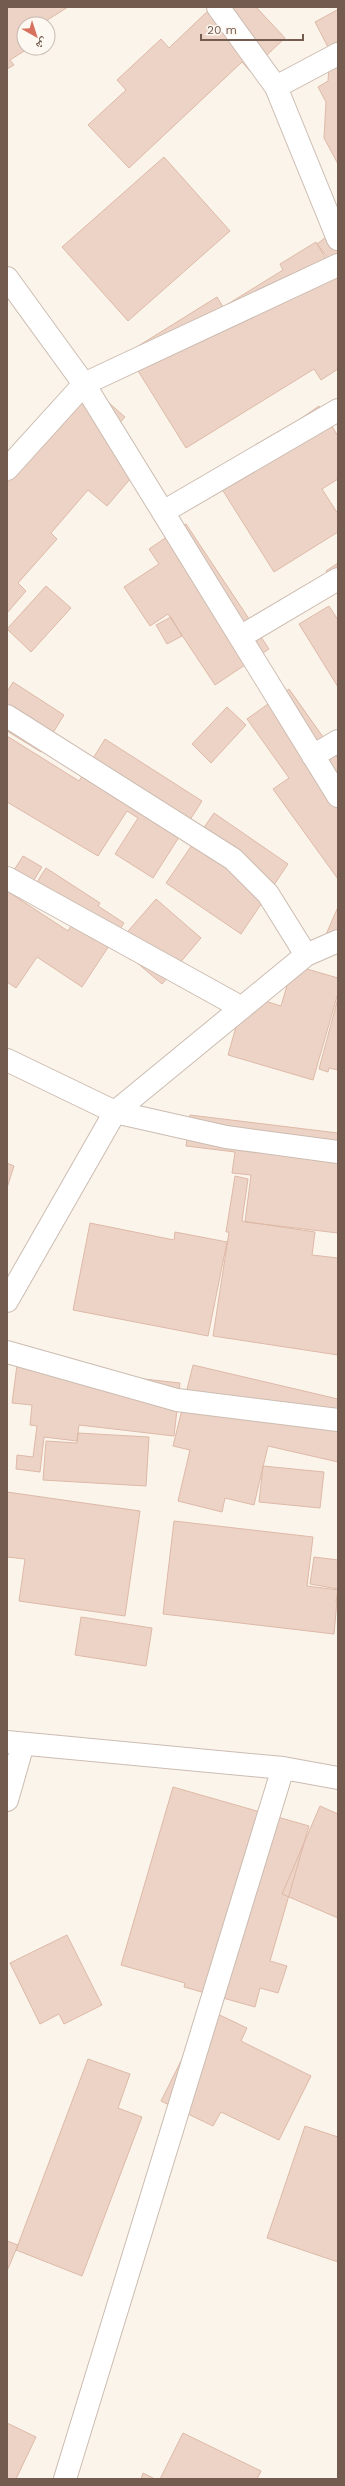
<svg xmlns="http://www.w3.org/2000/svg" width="345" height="2486" font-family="'Work Sans','Noto Naskh Arabic',sans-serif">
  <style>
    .building { fill: #edd3c5; stroke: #deb9a7 }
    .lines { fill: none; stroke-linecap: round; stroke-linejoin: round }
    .minor-casing { stroke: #ccbcb1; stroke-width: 24 }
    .minor { stroke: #fff; stroke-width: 22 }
  </style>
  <rect width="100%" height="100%" fill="#fbf4eb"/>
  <path class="building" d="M7,7H68L41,24H24V48H29L10,60L14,65L7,69Z
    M212,7H256L285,38L250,71L242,62L129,168L88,125L126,90L117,80L161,39L169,48Z
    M337,10H338V164L324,138L326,102L318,87L328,81L330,51L315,22Z
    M164,157L230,231L128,321L62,247Z
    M338,228V271L317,244Z
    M316,242L338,279V369L321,380L314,369L186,448L127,353L217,297L223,307L283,270L280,264Z
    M91,387L125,417L110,434L143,464L107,506L88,490L51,533L57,539L18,583L26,591L7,613V484Z
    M319,406L338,436V479L322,489L338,514V532L274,572L215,478Z
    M186,524L269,649L215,685L168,614L150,626L124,587L159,564L149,549Z
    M338,563V589L326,571Z
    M46,586L71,608L31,652L7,629Z
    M329,606L338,620V687L299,624Z
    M171,617L182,636L167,644L156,625Z
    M13,682L64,715L41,752L7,731V692Z
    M289,689L338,758V879L273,789L289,778L247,719Z
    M227,707L246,725L211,763L192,744Z
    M7,736L79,781L105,739L202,801L153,878L115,854L138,818L127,811L98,856L7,802Z
    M214,813L288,864L241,934L166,883Z
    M23,856L42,867L22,899L7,890V881Z
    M46,868L100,903L98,906L124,923L82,987L37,957L16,988L7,982V891L68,931L74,921L30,893Z
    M156,899L201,938L162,984L116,945Z
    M338,907V945L324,939Z
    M293,965L338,978V993L313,1080L228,1055L245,995L281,1006Z
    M338,998V1070L329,1068L328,1072L319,1069Z
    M190,1115L338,1133V1233L245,1222L251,1175L232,1173L235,1152L186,1146Z
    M7,1163L14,1166L7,1188Z
    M235,1176L248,1179L242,1221L315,1232L312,1255L338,1258V1355L213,1336L229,1232H226Z
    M90,1223L174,1240L175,1232L227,1242L208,1336L73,1310Z
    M17,1365L180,1383L174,1436L79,1425L77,1441L44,1437L40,1472L16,1469L17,1455L33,1457L37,1426L30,1425L32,1405L12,1403Z
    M193,1365L338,1399V1462L268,1446L254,1505L225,1498L222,1512L178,1501L190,1450L173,1446Z
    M78,1433L149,1437L146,1486L43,1480L46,1441L77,1443Z
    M263,1466L324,1472L320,1508L259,1502Z
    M7,1492L140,1511L125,1616L19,1601L25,1559L7,1557Z
    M174,1521L313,1537L307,1586L338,1590L334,1634L163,1614Z
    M314,1557L338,1560V1603L336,1602L338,1589L310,1584Z
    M81,1617L152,1628L146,1666L75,1655Z
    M173,1787L309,1826L270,1961L287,1966L278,1993L260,1988L255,2007L184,1987L185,1983L121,1965Z
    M320,1806L338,1814V1918L282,1894Z
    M67,1935L102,2005L64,2024L59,2014L40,2024L10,1963Z
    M207,2009L247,2028L241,2041L311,2076L279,2140L221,2112L213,2126L161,2101Z
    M88,2059L130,2074L118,2108L142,2117L82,2276L16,2250Z
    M305,2126L338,2137V2262L267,2238Z
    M7,2241L18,2245L7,2271Z
    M7,2423L36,2437L16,2479H7Z
    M183,2433L261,2471L257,2479H160Z
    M143,2473L155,2479H141Z"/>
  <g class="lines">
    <g class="minor-casing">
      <path id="minor" d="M218,7L276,87L338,239
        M276,87L338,54
        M7,278L84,384L338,796
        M7,469L84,384L338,265
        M163,512L338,410
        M240,637L338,579
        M7,716L233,859L268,894L306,955
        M313,756L338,741
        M7,878L242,1008
        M7,1060L115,1112L226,1137L338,1152
        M7,1301L115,1112L306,955L338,941
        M7,1352L177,1400L338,1420
        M7,1742L283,1768L338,1778
        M7,1800L23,1744
        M65,2479L283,1768"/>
    </g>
    <use href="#minor" class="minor"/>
  </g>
  <rect width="345" height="2486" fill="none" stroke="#735b50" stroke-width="16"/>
  <g transform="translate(36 36) rotate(141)"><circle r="19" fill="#fdf8f1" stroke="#c6b9b1"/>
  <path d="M0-3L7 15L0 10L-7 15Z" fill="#d7715d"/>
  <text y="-6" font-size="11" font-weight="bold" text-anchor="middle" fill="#735b50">ش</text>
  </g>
  <path d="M201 34v6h102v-6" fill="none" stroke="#735b50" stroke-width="2"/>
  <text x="207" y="34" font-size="12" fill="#735b50" stroke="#fdf8f1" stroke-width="3" paint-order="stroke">20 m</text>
</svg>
